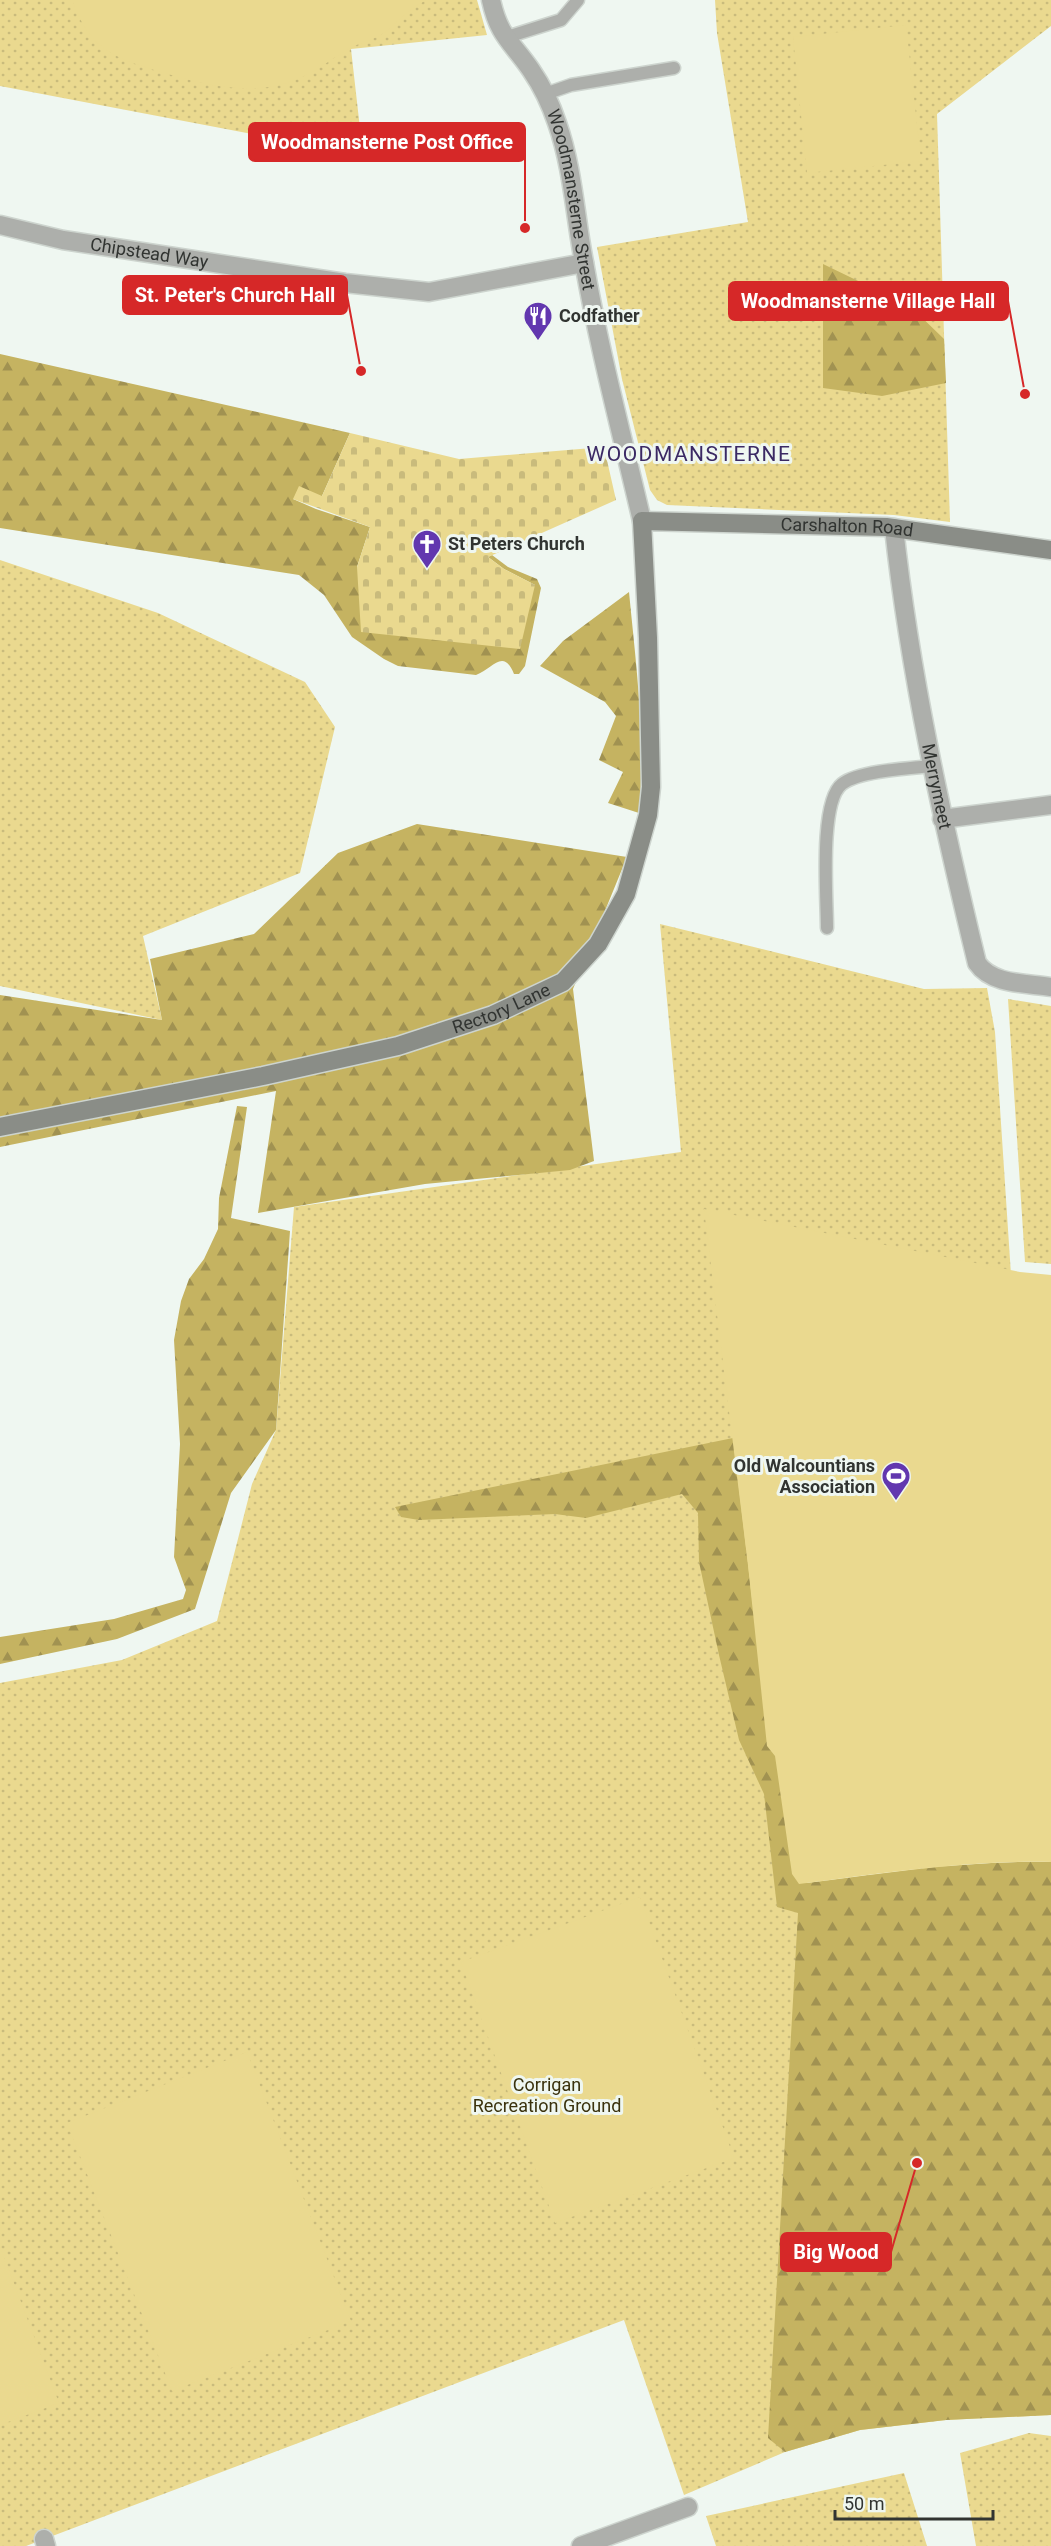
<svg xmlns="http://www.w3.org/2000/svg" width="1051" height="2546" font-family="Roboto,sans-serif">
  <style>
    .green { fill: url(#green-dots) }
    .forest { fill: url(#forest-firs) }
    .cemetery { fill: url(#cemetery-stones) }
    .pitch { fill: #ead98f }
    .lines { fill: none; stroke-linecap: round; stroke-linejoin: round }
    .lane-casing { stroke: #cdd4ce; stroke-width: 15 }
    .street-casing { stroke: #cdd4ce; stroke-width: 21 }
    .secondary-casing { stroke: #cdd4ce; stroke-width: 21 }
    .lane { stroke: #adafab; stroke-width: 12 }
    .street { stroke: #adafab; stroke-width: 18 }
    .secondary { stroke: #8a8d87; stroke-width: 18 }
    .labels { text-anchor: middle; stroke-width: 6; stroke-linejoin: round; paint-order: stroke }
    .street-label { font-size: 18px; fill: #313431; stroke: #eff7f1 }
    .poi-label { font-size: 18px; font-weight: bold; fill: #313431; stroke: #eff7f1; text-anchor: start }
    .park-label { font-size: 18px; fill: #3a320d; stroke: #eff7f1 }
    .quarter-label { font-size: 21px; letter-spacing: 1.5px; fill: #3b2964; stroke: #eff7f1 }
    .leader { fill: none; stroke: #d62828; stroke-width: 2 }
    .callout-dot { fill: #d62828; stroke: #eff7f1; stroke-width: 2 }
    .callout { fill: #d62828; stroke: #d62828; stroke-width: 2 }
    .callout-label { font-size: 20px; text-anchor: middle; font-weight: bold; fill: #fff }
  </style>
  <defs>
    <pattern id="green-dots" width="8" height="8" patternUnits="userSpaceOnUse" patternTransform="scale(1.5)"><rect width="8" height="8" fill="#ead98f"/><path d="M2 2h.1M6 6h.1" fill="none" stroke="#c9bb7c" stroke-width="1.8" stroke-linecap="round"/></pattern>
    <pattern id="forest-firs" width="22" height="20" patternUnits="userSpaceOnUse" patternTransform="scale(1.5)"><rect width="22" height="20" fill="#c5b361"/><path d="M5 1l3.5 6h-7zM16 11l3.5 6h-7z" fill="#a19251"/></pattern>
    <pattern id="cemetery-stones" width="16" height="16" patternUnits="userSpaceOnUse" patternTransform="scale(1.5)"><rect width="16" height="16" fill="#ead98f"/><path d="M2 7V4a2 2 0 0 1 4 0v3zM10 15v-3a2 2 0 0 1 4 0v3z" fill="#c9bb7c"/></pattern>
  </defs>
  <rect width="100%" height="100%" fill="#eff7f1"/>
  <path class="green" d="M0,0H477L487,35L351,49L363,155L0,86Z
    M715,0H1051V26L937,114L950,522L894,515L667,505L657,500L650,490L622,379L597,247L748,222L717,33Z
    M0,560L158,613L305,682L335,727L300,873L143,936L162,1020L0,986Z
    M660,924L924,989L987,988L995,1032L1013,1305L799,1884L939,1866L1051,1862V2415L946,2420L860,2430L785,2452L684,2495L624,2320L26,2546H0V1683L122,1660L217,1621L252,1484L276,1430L294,1207L681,1152Z
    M1008,999L1051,1006V1264L1025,1262Z
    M1029,2433L1051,2436V2546H976L960,2453Z
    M904,2473L927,2546H716L706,2516Z"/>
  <path class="forest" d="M823,264L910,306L944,339L946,383L882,396L823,388Z
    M0,354L350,433L322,496L293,499L316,509L370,527L357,567L535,585L504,569L488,557L492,555L508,567L537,579L541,588L525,666L519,674H514C503,647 492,670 476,675L398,666L384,659L352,637L324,595L299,575L0,528Z
    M629,592C636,664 646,740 639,813L608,803L623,772L599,760L616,716L605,702L540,666L563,641Z
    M417,824L627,857L573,989L594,1161L570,1170L425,1184L258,1213L276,1091L0,1147V995L162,1020L150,959L254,934L338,853Z
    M237,1106L247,1107L231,1218L290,1231L276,1430L231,1493L195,1609L117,1639L0,1664V1637L114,1619L183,1599L186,1590L174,1557L180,1444L174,1340L181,1301L189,1279L204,1259L218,1229L219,1198Z
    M733,1438L767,1725L780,1751L807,1883C888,1873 969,1860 1051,1862V2415L946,2420L860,2430L785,2452L768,2438L798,1913L777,1907L764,1794L739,1740L719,1655L699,1562L698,1513L682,1494L586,1518L555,1514L419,1520L401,1517L395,1507Z"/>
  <path class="cemetery" d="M350,433L459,459L604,447L616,500L488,557L504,569L535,585L520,649L361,632L357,567L370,527L293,499L299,486L322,496Z"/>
  <path class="pitch" d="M72,0H427C407,9 400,21 384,33C373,40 361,42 351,48C333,57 319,70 300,78C253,99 201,84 154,70C110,57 88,45 72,0Z
    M906,25L921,161L807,173L793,37Z
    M704,1209L1020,1272L1051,1275V1862C967,1860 883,1873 799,1884L792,1874L775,1756L767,1746L748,1565Z
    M640,1897L734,2158L555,2223L461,1962Z
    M247,2052L351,2321L172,2391L67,2123Z
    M0,2246L59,2403L0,2425Z"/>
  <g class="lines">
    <g class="lane-casing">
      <path id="lane" d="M504,38L561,20L578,0
        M545,94L571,85L674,68
        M827,928C827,898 819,802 842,784C858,771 910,768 932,766"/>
    </g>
    <g class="street-casing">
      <g id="street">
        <path id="s1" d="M491,0C499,37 512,42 531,70C542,86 551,105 557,123C573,168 575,216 584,262C599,349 622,435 642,521"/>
        <path id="s2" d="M0,225L63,240L345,283L429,292L584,263"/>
        <path id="s3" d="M894,528C910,675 942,819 977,963C992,985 1026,983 1051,987"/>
        <path d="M942,819L1051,805"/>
        <path d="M44,2539L46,2546"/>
        <path d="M581,2546L688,2507"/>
      </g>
    </g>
    <g class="secondary-casing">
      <g id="secondary">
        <path id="s4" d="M0,1127L263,1076L398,1046L493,1015L563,982L598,944L626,894L648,815L651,787L648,638L642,521L886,527L1051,550"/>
      </g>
    </g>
    <use href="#lane" class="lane"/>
    <use href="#street" class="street"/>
    <use href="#secondary" class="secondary"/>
  </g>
  <defs>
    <g id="restaurant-pin" transform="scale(1.5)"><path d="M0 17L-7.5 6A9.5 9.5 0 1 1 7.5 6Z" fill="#6237af" stroke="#eff7f1"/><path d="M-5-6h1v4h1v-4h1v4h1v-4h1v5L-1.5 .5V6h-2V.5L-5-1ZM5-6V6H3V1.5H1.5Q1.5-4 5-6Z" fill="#fff"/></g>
    <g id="church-pin" transform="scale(1.5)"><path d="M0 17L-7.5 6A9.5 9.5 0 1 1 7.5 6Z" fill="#6237af" stroke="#eff7f1"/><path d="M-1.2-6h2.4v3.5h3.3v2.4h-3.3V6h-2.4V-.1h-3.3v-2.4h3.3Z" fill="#fff"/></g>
    <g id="stadium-pin" transform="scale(1.5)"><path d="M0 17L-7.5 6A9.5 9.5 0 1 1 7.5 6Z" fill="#6237af" stroke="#eff7f1"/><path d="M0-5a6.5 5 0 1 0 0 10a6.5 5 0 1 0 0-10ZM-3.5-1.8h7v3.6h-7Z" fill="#fff"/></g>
  </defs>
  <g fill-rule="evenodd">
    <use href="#restaurant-pin" x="538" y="316"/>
    <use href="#church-pin" x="427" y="544"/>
    <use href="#stadium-pin" x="896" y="1476"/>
  </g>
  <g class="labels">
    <g class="street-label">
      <text dy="6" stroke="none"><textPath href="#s1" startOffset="219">Woodmansterne Street</textPath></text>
      <text dy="6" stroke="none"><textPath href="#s2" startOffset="152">Chipstead Way</textPath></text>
      <text dy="6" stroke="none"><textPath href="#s4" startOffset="1274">Carshalton Road</textPath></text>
      <text dy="6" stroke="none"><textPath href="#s3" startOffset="262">Merrymeet</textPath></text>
      <text dy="6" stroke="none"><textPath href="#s4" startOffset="516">Rectory Lane</textPath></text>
    </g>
    <g class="poi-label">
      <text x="559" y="322">Codfather</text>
      <text x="448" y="550">St Peters Church</text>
      <text x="875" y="1472" text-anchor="end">Old Walcountians<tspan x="875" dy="21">Association</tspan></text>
    </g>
    <g class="park-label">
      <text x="547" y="2091">Corrigan<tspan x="547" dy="21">Recreation Ground</tspan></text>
    </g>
    <g class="quarter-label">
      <text x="689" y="461">WOODMANSTERNE</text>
    </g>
  </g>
  <path class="leader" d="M525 228L525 142M361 371L347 295M1025 394L1008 301M917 2163L891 2252"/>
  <g class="callout-dot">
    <circle cx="525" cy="228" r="6"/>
    <circle cx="361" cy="371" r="6"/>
    <circle cx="1025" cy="394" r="6"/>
    <circle cx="917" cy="2163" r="6"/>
  </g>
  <g class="callout">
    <rect x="249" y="123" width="276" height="38" rx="6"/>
    <rect x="123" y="276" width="224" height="38" rx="6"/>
    <rect x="729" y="282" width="279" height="38" rx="6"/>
    <rect x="781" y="2233" width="110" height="38" rx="6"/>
  </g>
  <g class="callout-label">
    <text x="387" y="149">Woodmansterne Post Office</text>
    <text x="235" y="302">St. Peter's Church Hall</text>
    <text x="868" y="308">Woodmansterne Village Hall</text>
    <text x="836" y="2259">Big Wood</text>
  </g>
  <path d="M835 2510v9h158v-9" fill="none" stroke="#313431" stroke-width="3"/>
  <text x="844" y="2510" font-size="18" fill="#313431" stroke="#eff7f1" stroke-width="4.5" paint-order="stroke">50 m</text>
</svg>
